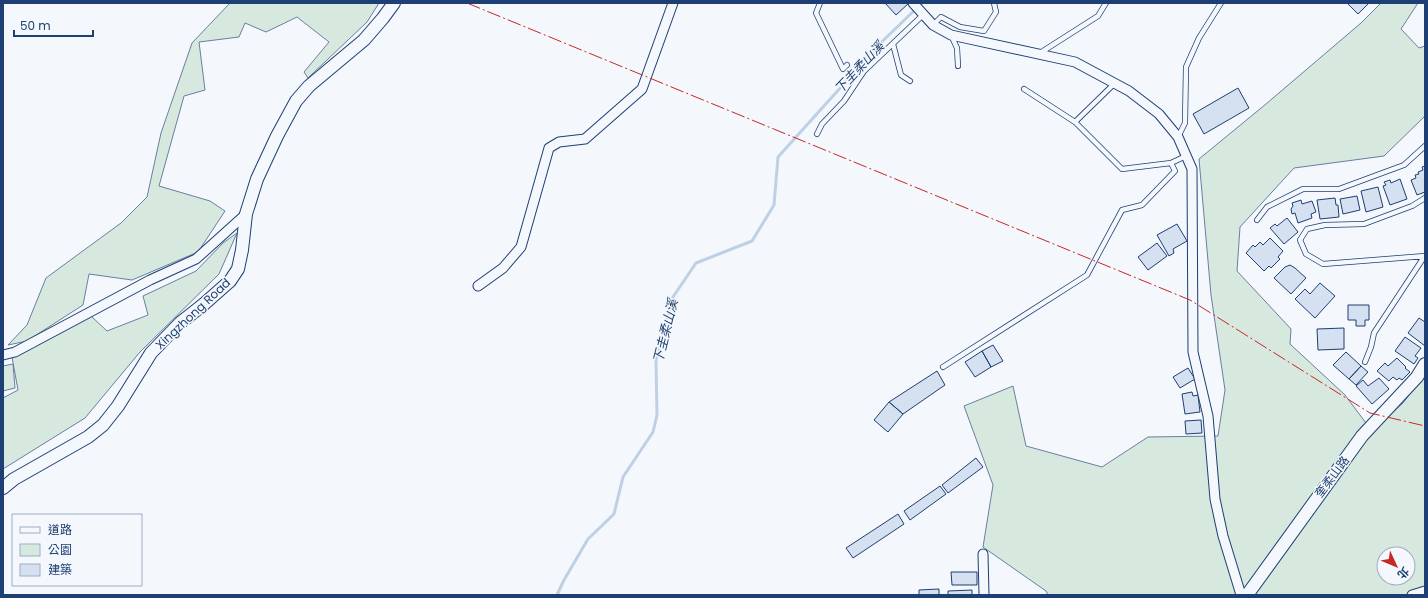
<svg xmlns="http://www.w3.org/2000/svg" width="1428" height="598" font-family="Poppins,'Noto Sans TC',sans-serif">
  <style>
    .green { fill: #d7e8df; stroke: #687fa3; fill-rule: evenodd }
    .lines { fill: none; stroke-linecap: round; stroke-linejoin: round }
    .stream { stroke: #bed0e5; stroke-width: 3 }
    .building { fill: #d5e0f0; stroke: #1d3f73 }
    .service-casing { stroke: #1d3f73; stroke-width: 6 }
    .minor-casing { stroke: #1d3f73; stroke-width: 11 }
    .tertiary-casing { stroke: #1d3f73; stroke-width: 14 }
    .service { stroke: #f4f7fb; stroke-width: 4.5 }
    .minor { stroke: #f4f7fb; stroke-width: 9 }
    .tertiary { stroke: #f4f7fb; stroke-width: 12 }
    .power { stroke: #c62828; stroke-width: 1; stroke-dasharray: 14 3 2 3; stroke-linecap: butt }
    .labels { text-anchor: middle; stroke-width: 3; stroke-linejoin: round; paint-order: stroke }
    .street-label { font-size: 12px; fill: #1d3f73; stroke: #f4f7fb }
    .water-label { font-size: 13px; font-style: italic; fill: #1d3f73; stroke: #f4f7fb }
  </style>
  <rect width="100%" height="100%" fill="#f4f7fb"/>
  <path class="green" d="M230,3H379L367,22L308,78L304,72L329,42L297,17L266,32L245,23L239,37L199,42L205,90L184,96L159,186L210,201L225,211L198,252L132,280L89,274L83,305L27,341L8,345L27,325L46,278L121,223L147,197L161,133L192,43Z
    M1381,3H1418L1401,29L1419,48L1425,46V116L1384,156L1294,168L1240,227L1237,271L1291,329L1290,344L1345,395L1372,431L1403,403L1425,374V595H1048L1046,591L983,547L993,485L964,406L1013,386L1026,446L1102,467L1148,437L1218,436L1225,390L1211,295L1199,159L1266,104L1361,23ZM1384,554H1408V578H1384Z
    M237,233L219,274L140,352L85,418L3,469V398L18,390L12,357L91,316L107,331L148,315L143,296L196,271L223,243Z
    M13,364L15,388L3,391V366Z"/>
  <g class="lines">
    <path class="stream" d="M557,595L564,580L588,539L614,514L623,477L653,432L657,415L656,360L673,297L696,263L752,241L774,205L778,157L842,86L863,60L922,3"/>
  </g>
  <path class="building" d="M885,3H909L896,15Z
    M1347,3H1369L1358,14Z
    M1238,88L1249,108L1204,134L1193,114Z
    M1425,166V192L1417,195L1411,180L1416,178L1415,175L1419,174L1418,172L1423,170L1422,167Z
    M1400,179L1407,199L1390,205L1383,186L1386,185L1384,182L1390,180L1391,183Z
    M1378,187L1383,207L1366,212L1361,191Z
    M1357,196L1360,210L1343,214L1340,199Z
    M1335,198L1336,205H1338L1339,217L1320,219L1317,200Z
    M1301,200L1302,204L1312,201L1316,212L1311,214L1312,218L1298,223L1295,213L1292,214L1291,209L1293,206L1292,203Z
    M1287,218L1298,232L1284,244L1270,228L1275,224L1277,226Z
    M1177,224L1187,241L1173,249L1174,253L1169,256L1157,235Z
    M1270,238L1283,251L1278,257L1280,259L1271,268L1269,266L1264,271L1246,253L1253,245L1255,247L1260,242L1263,245Z
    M1157,243L1167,256L1148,270L1138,257Z
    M1290,265L1295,268L1306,278L1291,294L1274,278L1285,267Z
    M1320,283L1335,296L1315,318L1295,299L1305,289L1310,294Z
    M1348,305H1369V320H1365V326H1356V320H1348Z
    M1419,318L1425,322V346L1408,333Z
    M1344,328V349L1318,350L1317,329Z
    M1405,337L1421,348L1415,356L1418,358L1414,364L1395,351Z
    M993,345L1003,361L991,367L982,351Z
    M982,351L991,367L975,377L965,362Z
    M1346,352L1361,366L1349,379L1333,365Z
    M1397,358L1406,367L1405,368L1410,372L1402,380L1399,378L1397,380L1393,377L1389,381L1377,371L1385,363L1388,366Z
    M1361,366L1368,372L1356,385L1349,379Z
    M1188,368L1195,379L1180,388L1173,377Z
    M937,371L945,385L903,414L889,402Z
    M1379,378L1389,389L1372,404L1356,386L1363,380L1368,386Z
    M1192,392L1193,396L1198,395L1200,412L1185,414L1182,394Z
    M889,402L903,414L888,432L874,420Z
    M1201,420L1202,433L1186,434L1185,421Z
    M976,458L983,467L948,493L942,485Z
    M940,486L946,494L910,520L904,511Z
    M898,514L904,524L853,558L846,548Z
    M951,572H977V585H952Z
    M939,589V595H919V590Z
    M972,590V595H948V591Z"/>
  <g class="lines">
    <g class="service-casing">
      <path id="service" d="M820,3L816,13L843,69L847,65
        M933,25L941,17L960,27L984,31L996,12L994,3
        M951,35L957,48L958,66
        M893,44L901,75L910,81
        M1040,53L1098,16L1106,3
        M1024,89L1075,122L1122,169L1171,163L1186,156
        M1075,122L1115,83
        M817,134L822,124L844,101L864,71L924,14
        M1178,137L1185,123L1186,67L1199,38L1221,3
        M1425,198L1412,206L1364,224L1325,225L1307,229L1300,240L1306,254L1323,264L1425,256
        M1257,220L1267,207L1303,189H1339L1404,165L1425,146
        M1365,362L1371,347L1374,333L1424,257
        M943,367L1087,275L1122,210L1142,205L1175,171L1171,163"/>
    </g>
    <g class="minor-casing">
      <path id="minor" d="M913,3L933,25L951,35L1075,62L1129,91L1159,114L1178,137L1192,169L1193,352L1208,416L1215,499L1223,536L1241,595
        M478,286L503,268L521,247L549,148L559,142L585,139L642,89L673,3
        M3,355L15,352L150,280L196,259L246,214
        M983,554L984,595
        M1412,595L1425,591"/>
    </g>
    <g class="tertiary-casing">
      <path id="tertiary" d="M3,488L14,479L88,437L103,425L118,406L151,353L180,323L204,304L230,281L238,269L242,250L246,214L257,179L277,136L296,101L309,86L364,40L383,18L394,3
        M1247,595L1362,436L1417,377L1425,364"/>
    </g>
    <use href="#service" class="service"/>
    <use href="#minor" class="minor"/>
    <use href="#tertiary" class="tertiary"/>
    <path class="power" d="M467,3L1190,300L1370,413L1425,426"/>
  </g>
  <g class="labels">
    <g class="street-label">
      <text transform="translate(193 314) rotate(-43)" y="4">Xingzhong Road</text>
      <text transform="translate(1332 477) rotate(-53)" y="4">奎柔山路</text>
    </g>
    <g class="water-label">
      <text transform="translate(859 67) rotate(-47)" y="5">下圭柔山溪</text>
      <text transform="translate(665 331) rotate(-76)" y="5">下圭柔山溪</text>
    </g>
  </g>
  <rect width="1428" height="598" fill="none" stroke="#1d3f73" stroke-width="8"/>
  <rect x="12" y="514" width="130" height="72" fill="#f4f7fb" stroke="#9eadc5"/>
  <rect x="20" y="527" width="20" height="6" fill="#f4f7fb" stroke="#9eadc5"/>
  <text x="48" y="534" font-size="12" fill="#1d3f73">道路</text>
  <rect x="20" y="544" width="20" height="12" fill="#d7e8df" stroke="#9eadc5"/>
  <text x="48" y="554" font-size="12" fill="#1d3f73">公園</text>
  <rect x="20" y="564" width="20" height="12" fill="#d5e0f0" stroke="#9eadc5"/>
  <text x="48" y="574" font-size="12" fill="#1d3f73">建築</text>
  <g transform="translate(1396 566) rotate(134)"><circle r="19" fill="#f4f7fb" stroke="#9eadc5"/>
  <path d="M0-3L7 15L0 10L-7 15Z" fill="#c62828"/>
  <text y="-6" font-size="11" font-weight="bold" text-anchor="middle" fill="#1d3f73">北</text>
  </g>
  <path d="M14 30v6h79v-6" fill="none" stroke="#1d3f73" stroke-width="2"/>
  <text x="20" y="30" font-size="12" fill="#1d3f73" stroke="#f4f7fb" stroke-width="3" paint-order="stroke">50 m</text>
</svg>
